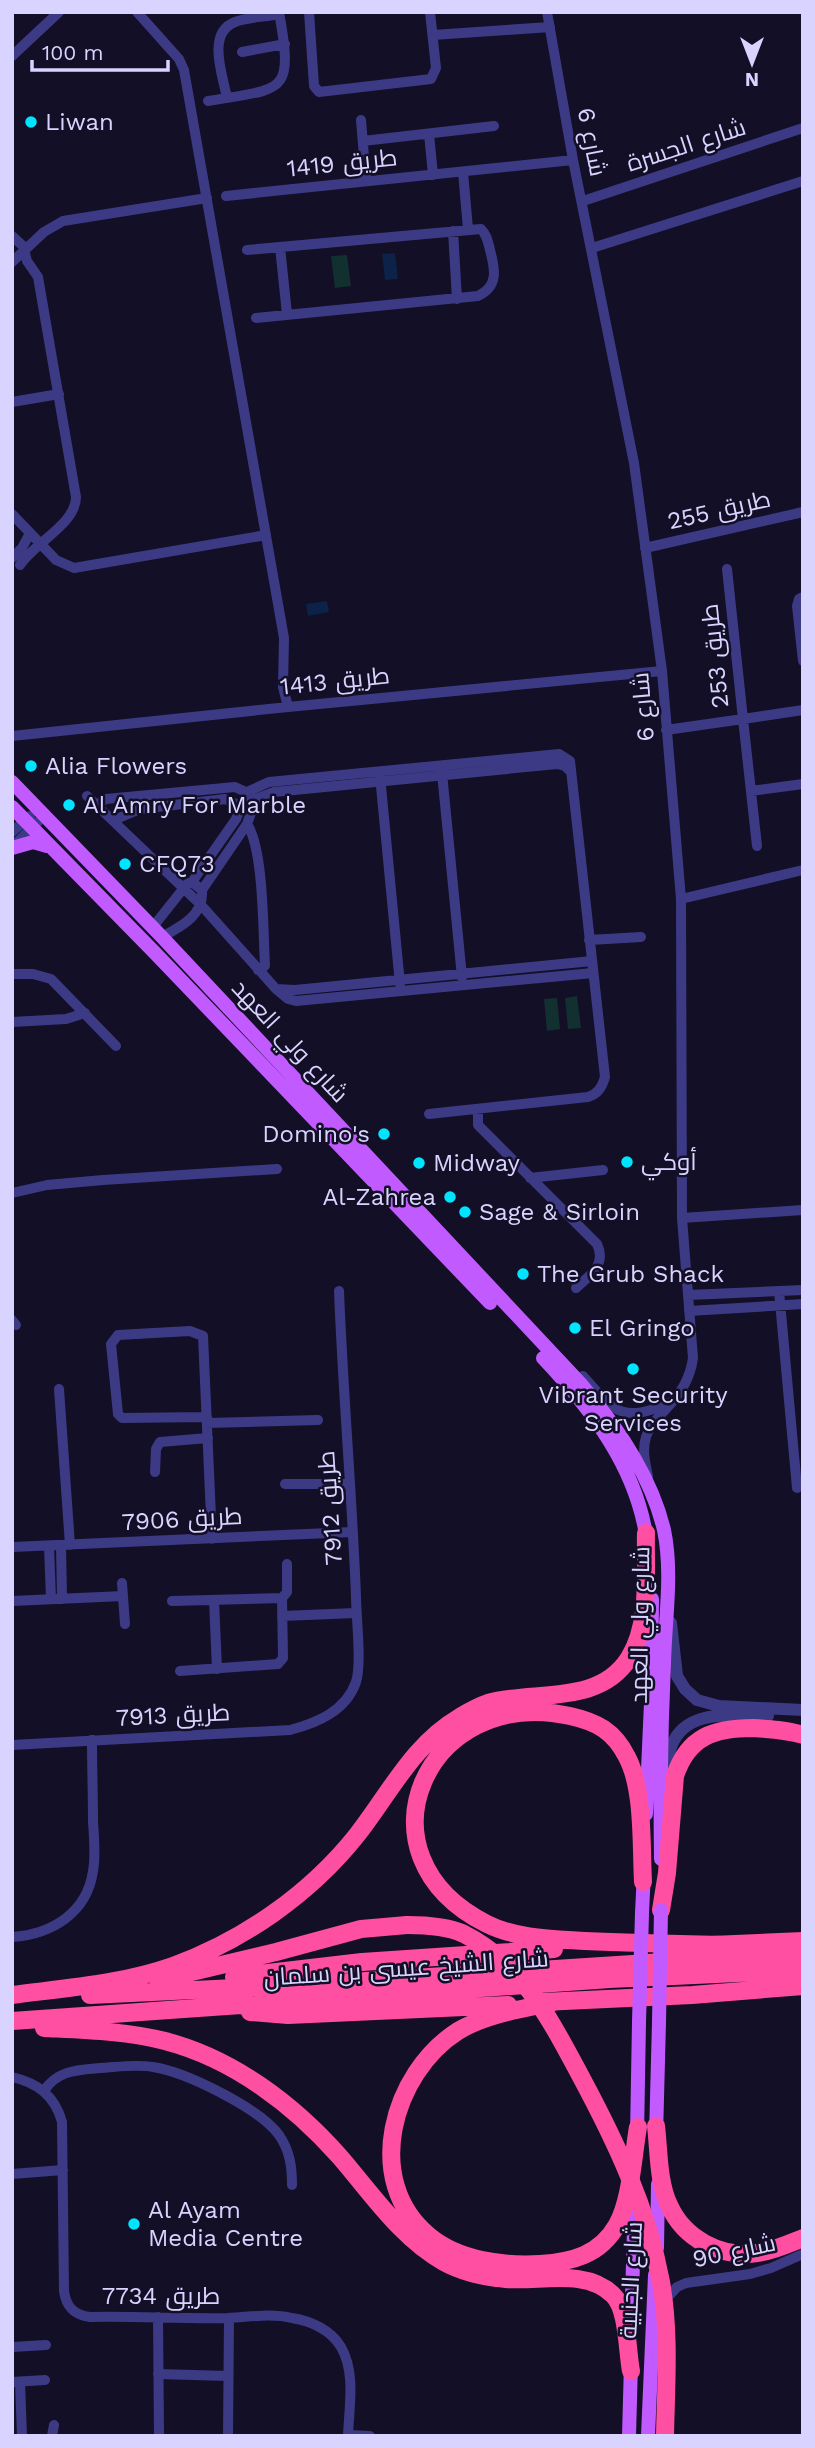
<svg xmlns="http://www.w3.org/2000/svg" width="815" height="2448" font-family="'Work Sans',Cairo,sans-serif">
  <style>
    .green { fill: #12302f }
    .water { fill: #0c2248 }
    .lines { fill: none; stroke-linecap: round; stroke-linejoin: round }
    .minor { stroke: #3d3a85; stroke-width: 10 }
    .tertiary { stroke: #3d3a85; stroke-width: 12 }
    .primary { stroke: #c25bff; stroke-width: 14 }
    .motorway { stroke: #ff4fa3; stroke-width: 18 }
    .primary-bridge { stroke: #c25bff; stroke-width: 14 }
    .motorway-bridge { stroke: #ff4fa3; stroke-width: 18 }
    .poi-dot { fill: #00e5ff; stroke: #130f26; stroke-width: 2.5 }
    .labels { text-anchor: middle; stroke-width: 5; stroke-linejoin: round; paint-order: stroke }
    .poi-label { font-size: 24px; fill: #d9d4ff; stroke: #130f26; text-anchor: start }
    .street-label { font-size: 24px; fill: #d9d4ff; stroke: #130f26 }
  </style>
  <rect width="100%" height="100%" fill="#130f26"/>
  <path class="green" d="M347,255L351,286L335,288L331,256Z
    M577,996L581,1028L568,1029L565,998Z
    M557,998L560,1029L547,1031L544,999Z"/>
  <path class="water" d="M395,253L398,279L385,280L382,254Z
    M327,601L329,612L308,616L306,604Z"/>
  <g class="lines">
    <path class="minor" d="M137,12L179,59L184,70L284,638L283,687L288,707
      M309,12L314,86L319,92L431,79L436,68L430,12
      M547,12L573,160L634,463L662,671L681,899L682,1218L693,1358C690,1380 680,1394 665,1410C658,1418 649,1426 646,1437C642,1450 645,1463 648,1476
      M433,35L550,27
      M242,52L285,44
      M12,56L59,12
      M227,98C223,76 206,33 235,22C248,17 265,17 279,14
      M208,101C284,88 294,96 279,12
      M361,120L366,181
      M429,134L433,175
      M363,141L494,126
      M463,172L468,229
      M226,196L573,160
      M583,201L803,128
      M453,231L457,299
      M12,236L23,246L27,261L38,277L76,497C76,524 34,543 20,565
      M280,247L287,314
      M592,248L803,181
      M247,250L481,229C487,235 488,242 490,250C495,269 499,286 478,296L256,318
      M12,262L44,232L63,221L207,198
      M12,402L59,394
      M12,514L56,560L74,568L266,535
      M645,548L803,512
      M12,558L22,548L30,533
      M727,569L743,719L803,710
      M803,597L799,599L797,606L803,661
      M666,730L743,719L757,846
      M12,736L288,707L662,671
      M442,773L462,977
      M380,776L400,984
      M751,791L803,784
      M87,796L201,905L276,989L288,999L296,1001L593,973
      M96,805L106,799L235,787L250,794
      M114,820L140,809L225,799L245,808
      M247,824C264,849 263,932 265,966L258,970
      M12,832L30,816
      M13,846L45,815
      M192,882L236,819L247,792L269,782L559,754L570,761L605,1077C602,1087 598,1094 588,1097L429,1114
      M202,890L247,824L256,799L274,792L557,764L565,766L571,772
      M681,899L803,870
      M152,928L187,884L192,882L202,890C204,915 182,926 162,937
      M589,940L641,937
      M12,974H33L51,979L116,1046
      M276,989L295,990L592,961
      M12,1022L66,1019L85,1013
      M478,1109V1125L597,1244C607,1265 590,1275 576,1288
      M530,1178L603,1170
      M12,1193L47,1185L103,1180L277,1169
      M682,1218L803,1210
      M779,1291L797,1488
      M688,1295L803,1290
      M689,1311L803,1304
      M12,1320L16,1325
      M583,1376C614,1411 621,1424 669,1403
      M59,1389L70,1545
      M207,1417L122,1418L118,1414L111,1344L118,1335L190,1331L203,1336L212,1539
      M207,1423L318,1420
      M155,1472L156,1449L160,1442L208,1438
      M285,1484H350
      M61,1545L62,1599
      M49,1546L51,1599
      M12,1547L353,1532
      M122,1583L125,1624
      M214,1600L217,1669
      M12,1601L123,1596
      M172,1601L282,1598L287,1592V1564
      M282,1616L356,1613
      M180,1671L278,1664L283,1658L282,1598
      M12,1745L290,1730C317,1723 346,1711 356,1682C362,1663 356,1617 356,1596C352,1495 343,1393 339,1291
      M12,1937C52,1934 87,1913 93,1871C96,1855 94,1838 93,1822C93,1795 92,1767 92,1740
      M12,2077C38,2083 55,2096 62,2122L64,2291C66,2307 74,2315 90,2317C136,2316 182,2319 228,2318C250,2317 271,2313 292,2318C311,2321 331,2330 341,2347C356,2373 349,2407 348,2436
      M44,2091C57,2070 78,2070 100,2068C118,2067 136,2064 153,2067C186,2072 259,2108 279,2135C290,2151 292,2167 292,2185
      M12,2174L63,2170
      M663,2302L677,2287L686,2283L750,2274L771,2268L803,2254
      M158,2317L159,2436
      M12,2347L46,2345
      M158,2374L228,2376
      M12,2382L45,2380
      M20,2382L22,2436
      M348,2435L370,2436
      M52,2436L54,2425
      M228,2436L229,2318"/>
    <path class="tertiary" d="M671,1623L677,1676L685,1689L697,1700L719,1706L803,1710
      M666,1779C668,1768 668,1757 671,1747C685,1707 735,1716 768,1716"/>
    <path class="primary" d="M12,782L162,937L581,1384C617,1426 651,1475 664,1530C673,1573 665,1619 664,1663C661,1728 660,1794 661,1859
      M12,807L156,954L490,1303
      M12,848L33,842L47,846
      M543,1358C593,1411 637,1468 647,1541
      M646,1814L651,1703L652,1599
      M642,1913L644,1872
      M637,2136L639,2022
      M656,2136L659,2022
      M657,2248L658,2184
      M631,2332L635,2195
      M629,2436L631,2363
      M648,2436L655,2275"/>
    <path class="motorway" d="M643,1882C641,1845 644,1789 627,1757C614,1731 597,1722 570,1716C427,1684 349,1855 487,1924C517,1939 553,1939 585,1941C631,1943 677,1944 723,1945
      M661,1910L667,1873L675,1776C688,1736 715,1728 753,1728C770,1729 787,1730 803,1735
      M712,1945L803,1941
      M234,1977L362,1962L554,1949
      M158,1980L276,1952L361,1929L407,1925
      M12,1995C66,1988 122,1984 173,1966C244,1940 310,1894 357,1835C390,1793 412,1745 460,1717C468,1712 479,1706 488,1703C534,1690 599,1706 629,1658C651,1623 645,1572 646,1533
      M90,1995L320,1984L803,1953
      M543,2002L692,1995L803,1986
      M554,2002C522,2009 486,2014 458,2031C392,2073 362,2181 429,2236C459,2261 504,2266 540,2264C572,2262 600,2255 617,2225C631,2200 633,2156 638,2127
      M250,2012L288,2015L508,2005
      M12,2021L610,1979L803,1970
      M44,2028C84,2030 126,2031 165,2041C234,2059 294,2105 340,2157C371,2193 402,2239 444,2262C462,2272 485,2277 506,2279C540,2282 586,2268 613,2295C628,2309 627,2351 631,2371
      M656,2126C659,2151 658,2182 669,2205C684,2239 721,2258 757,2253C773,2251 788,2244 803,2238"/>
    <path class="primary-bridge" d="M639,2022L642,1913
      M659,2022L661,1910"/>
    <path class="motorway-bridge" d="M407,1925C425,1925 447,1926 464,1934C522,1963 551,2021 580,2075C616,2142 647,2207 661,2282C670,2333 666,2384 665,2436"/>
  </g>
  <g class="poi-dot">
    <circle cx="31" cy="122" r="7"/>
    <circle cx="31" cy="766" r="7"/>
    <circle cx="69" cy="805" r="7"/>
    <circle cx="125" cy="864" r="7"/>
    <circle cx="384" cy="1134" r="7"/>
    <circle cx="627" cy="1162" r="7"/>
    <circle cx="419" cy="1163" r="7"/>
    <circle cx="450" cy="1197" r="7"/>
    <circle cx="465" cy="1212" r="7"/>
    <circle cx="523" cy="1274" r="7"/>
    <circle cx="575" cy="1328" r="7"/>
    <circle cx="633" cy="1369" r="7"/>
    <circle cx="134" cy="2224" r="7"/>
  </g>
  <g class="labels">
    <g class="poi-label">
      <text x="45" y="130">Liwan</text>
      <text x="45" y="774">Alia Flowers</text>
      <text x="83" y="813">Al Amry For Marble</text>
      <text x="139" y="872">CFQ73</text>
      <text x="370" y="1142" text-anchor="end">Domino's</text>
      <text x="641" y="1170">أوكي</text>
      <text x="433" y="1171">Midway</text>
      <text x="436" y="1205" text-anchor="end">Al-Zahrea</text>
      <text x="479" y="1220">Sage &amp; Sirloin</text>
      <text x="537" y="1282">The Grub Shack</text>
      <text x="589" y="1336">El Gringo</text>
      <text x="633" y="1403" text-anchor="middle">Vibrant Security<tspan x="633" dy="28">Services</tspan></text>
      <text x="148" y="2218">Al Ayam<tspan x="148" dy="28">Media Centre</tspan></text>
    </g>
    <g class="street-label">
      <text transform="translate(592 142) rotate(79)" y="8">شارع 6</text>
      <text transform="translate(686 145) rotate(-18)" y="8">شارع الجسرة</text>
      <text transform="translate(342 163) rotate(-6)" y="8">طريق 1419</text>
      <text transform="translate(719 510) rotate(-13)" y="8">طريق 255</text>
      <text transform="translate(715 656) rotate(-96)" y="8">طريق 253</text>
      <text transform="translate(335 681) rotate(-6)" y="8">طريق 1413</text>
      <text transform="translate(643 707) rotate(-95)" y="8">شارع 6</text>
      <text transform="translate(290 1041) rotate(47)" y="8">شارع ولي العهد</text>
      <text transform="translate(330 1508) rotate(-94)" y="8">طريق 7912</text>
      <text transform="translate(182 1519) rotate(-3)" y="8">طريق 7906</text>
      <text transform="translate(640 1625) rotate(-89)" y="8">شارع ولي العهد</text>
      <text transform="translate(173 1715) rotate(-3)" y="8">طريق 7913</text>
      <text transform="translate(406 1968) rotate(-4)" y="8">شارع الشيخ عيسى بن سلمان</text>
      <text transform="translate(734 2251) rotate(-12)" y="8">شارع 90</text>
      <text transform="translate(631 2280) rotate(-87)" y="8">شارع الجنبية</text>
      <text x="161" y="2304">طريق 7734</text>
    </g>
  </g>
  <rect width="815" height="2448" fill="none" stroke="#d9d4ff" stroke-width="28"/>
  <g transform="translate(752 63) rotate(180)" stroke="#130f26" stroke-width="5" paint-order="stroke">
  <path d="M0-5L12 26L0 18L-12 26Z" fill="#d9d4ff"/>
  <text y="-10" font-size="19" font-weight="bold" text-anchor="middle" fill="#d9d4ff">N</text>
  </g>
  <path d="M32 60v10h136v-10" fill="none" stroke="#d9d4ff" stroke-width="3.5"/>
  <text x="42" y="60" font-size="21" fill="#d9d4ff" stroke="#130f26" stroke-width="5" paint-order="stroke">100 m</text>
</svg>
